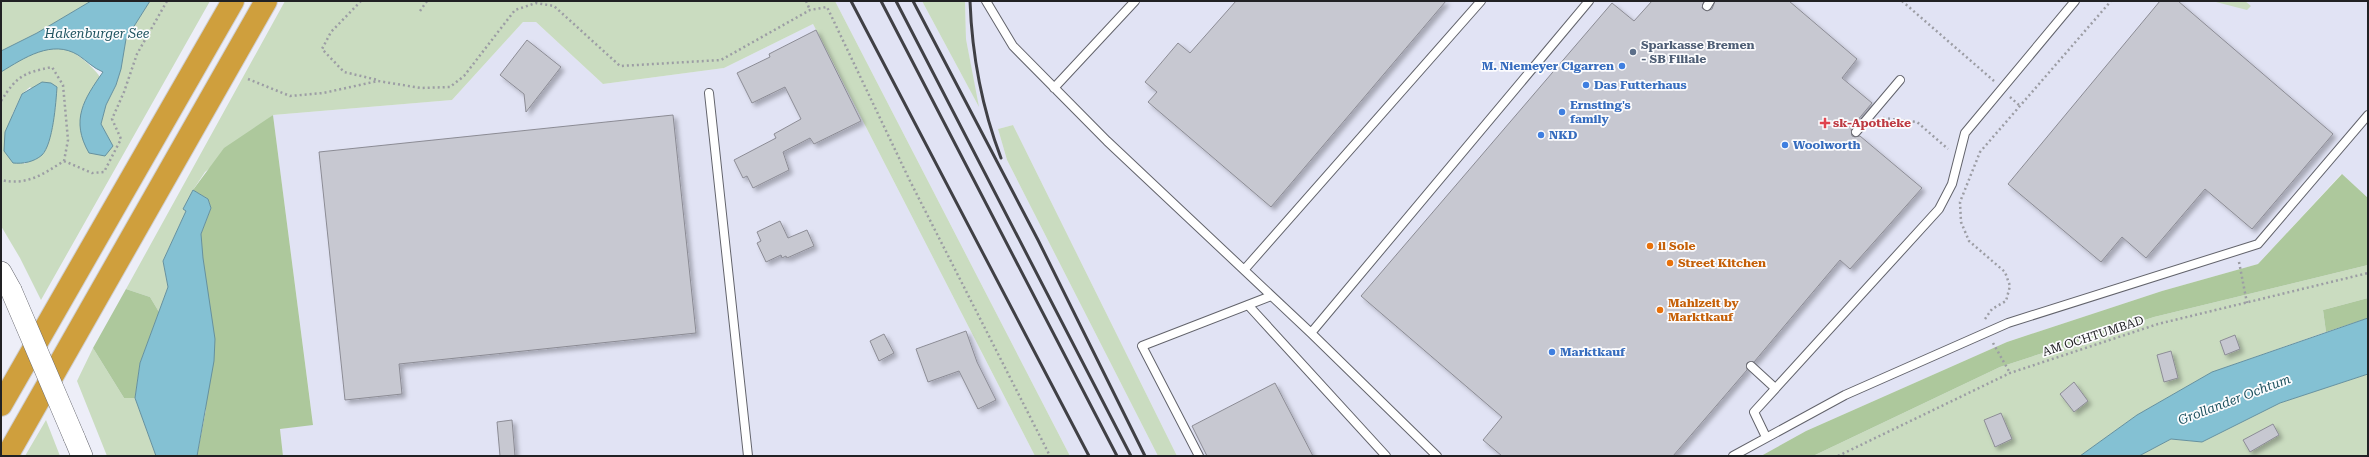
<svg xmlns="http://www.w3.org/2000/svg" width="2369" height="457" font-family="'Roboto Serif',serif">
  <style>
    .built { fill: #e1e3f4 }
    .green { fill: #cadcc0; fill-rule: evenodd }
    .forest { fill: #adc89c }
    .water { fill: #84c1d3; stroke: #66919e }
    .building { fill: #c7c8d1; stroke: #8c8c95; filter: url(#shadow) }
    .lines { fill: none; stroke-linecap: round; stroke-linejoin: round }
    .service-casing { stroke: #62636b; stroke-width: 10 }
    .tertiary-casing { stroke: #62636b; stroke-width: 22 }
    .motorway-casing { stroke: #cececf; stroke-width: 24 }
    .path { stroke: #9c9da4; stroke-width: 2.5; stroke-dasharray: 2 3; stroke-linecap: butt }
    .service { stroke: #fff; stroke-width: 8 }
    .tertiary { stroke: #fff; stroke-width: 21 }
    .motorway { stroke: #cf9f3d; stroke-width: 22 }
    .rail { stroke: #404045; stroke-width: 3 }
    .tertiary-bridge-casing { stroke: #62636b; stroke-width: 22; stroke-linecap: butt }
    .tertiary-bridge { stroke: #fff; stroke-width: 21 }
    .service-dot { fill: #5c6f8a; stroke: #fcfcfe; stroke-width: 1.5 }
    .shop-dot { fill: #3f7fe0; stroke: #fcfcfe; stroke-width: 1.5 }
    .health-dot { fill: #e0444e; stroke: #fcfcfe; stroke-width: 1.5 }
    .food-dot { fill: #e8710a; stroke: #fcfcfe; stroke-width: 1.5 }
    .labels { text-anchor: middle; stroke-width: 3.5; stroke-linejoin: round; paint-order: stroke }
    .service-label { font-size: 12px; font-weight: bold; fill: #4e5e75; stroke: #fcfcfe; text-anchor: start }
    .shop-label { font-size: 12px; font-weight: bold; fill: #366cbe; stroke: #fcfcfe; text-anchor: start }
    .health-label { font-size: 12px; font-weight: bold; fill: #be3a42; stroke: #fcfcfe; text-anchor: start }
    .food-label { font-size: 12px; font-weight: bold; fill: #c56008; stroke: #fcfcfe; text-anchor: start }
    .street-label { font-size: 12px; fill: #212124; stroke: #fcfcfe }
    .water-label { font-size: 13px; font-style: italic; fill: #1f5360; stroke: #fcfcfe }
  </style>
  <defs>
    <filter id="shadow"><feDropShadow dx="3.5" dy="3.5" stdDeviation="2" flood-color="#0004"/></filter>
  </defs>
  <rect width="100%" height="100%" fill="#edeef8"/>
  <path class="built" d="M835,1H922L978,105L966,39L965,1H2368V198L2341,174L2258,264L2162,291L2007,342L1806,431L1761,456H1177L1013,125L998,129L1007,160L1158,456H1070Z
    M523,22H536L603,84L724,68L813,24L1035,456H283L280,429L313,424L273,115L452,100Z"/>
  <path class="green" d="M1,1H91L37,33L1,51Z
    M150,1H210L41,300L20,258L1,226V72C18,62 37,48 58,47C71,47 93,66 100,77L80,122L113,146L101,124L106,105L116,85L121,69L126,39ZM30,87L56,105L49,140L43,154L24,164L12,115L22,94Z
    M285,1H835L1070,456H1035L813,24L724,68L603,84L536,22H523L452,100L273,115L205,172L193,190L183,209L186,211L163,261L168,287L159,312L150,297L126,289Z
    M922,1H965L966,39L979,107Z
    M2212,1H2245L2251,6L2247,10Z
    M1013,125L1177,456H1158L1007,160L998,129Z
    M2368,265V298L2323,310L2326,332L2212,372L2137,415L2080,456H1813L2000,367L2154,317Z
    M93,348L124,398H135L156,456H107L77,381Z
    M2368,374V456H2139L2171,439L2202,442L2280,403Z
    M46,420L60,456H25Z"/>
  <path class="forest" d="M273,115L313,425L280,429L283,456H197L206,409L201,234L211,208L208,199L193,190L224,148Z
    M2342,174L2368,198V265L2154,317L2000,367L1813,456H1761L1806,431L2007,342L2162,291L2258,264Z
    M126,289L150,297L159,312L140,363L135,398H124L93,348Z
    M2368,298V318L2326,332L2323,310Z"/>
  <path class="water" d="M91,1H150L126,39L121,69L116,85L106,105L101,124L113,146L105,156L89,153C70,120 84,99 103,72C93,68 87,61 78,55C52,39 24,58 1,72V51L37,33Z
    M42,82L51,83L57,87C56,102 53,144 42,155C34,162 23,164 13,163L4,151L5,132L22,94Z
    M193,190L208,199L211,208L201,234L203,258L215,339L214,361L197,456H156L135,398L140,363L168,287L163,261L186,211L183,209Z
    M2368,318V374L2280,403L2202,442L2171,439L2139,456H2080L2137,415L2212,372Z"/>
  <path class="building" d="M1236,1H1446L1271,207L1148,102L1157,92L1145,82L1178,43L1190,53Z
    M1652,1H1704L1702,8L1707,11L1712,9L1715,1H1789L1857,59L1842,78L1872,103L1851,128L1852,136L1855,137L1860,136L1922,188L1850,269L1840,260L1754,362L1747,363V370L1673,456H1502L1483,440L1502,417L1361,296L1612,3L1634,21Z
    M2160,1H2178L2333,134L2252,229L2205,189L2146,258L2122,237L2101,262L2008,184Z
    M816,30L861,121L814,144L810,138L783,152L789,170L753,188L747,176L743,178L734,160L776,138L774,134L801,119L785,87L752,103L737,73L770,57L769,54Z
    M527,40L561,67L526,112L524,94L500,75Z
    M673,115L696,333L399,364L402,394L345,400L319,152Z
    M780,221L788,238L807,230L814,246L787,258L786,256L782,258L781,255L766,262L757,243L761,241L757,232Z
    M966,331L977,362L996,400L978,409L959,371L928,382L916,349Z
    M884,334L894,353L879,361L870,341Z
    M2235,335L2240,349L2225,355L2220,341Z
    M2171,351L2178,378L2164,382L2157,355Z
    M2074,382L2088,401L2074,412L2060,394Z
    M1275,383L1313,456H1207L1192,426Z
    M2001,413L2012,439L1995,447L1984,420Z
    M512,420L515,456H500L497,422Z
    M2273,424L2279,435L2250,452L2243,440Z"/>
  <g class="lines">
    <g class="service-casing">
      <path id="service" d="M986,1L1013,46L1107,141L1311,333L1437,456
        M1707,6L1710,1
        M1054,88L1135,1
        M709,93L748,456
        M1856,132L1900,80
        M1244,270L1481,1
        M1248,305L1386,456
        M1311,333L1589,1
        M1751,366L1775,388
        M1766,437L1754,412L1939,209L1952,184L1965,133L2075,1
        M1199,456L1142,346L1271,296
        M1733,456L1845,395L2008,323L2258,244L2368,115"/>
    </g>
    <g class="tertiary-casing">
      <path id="tertiary" d="M1,272L11,290
        M74,437L82,456"/>
    </g>
    <g class="motorway-casing">
      <path id="motorway" d="M1,405L233,1
        M7,456L266,1"/>
    </g>
    <path class="path" d="M361,1L331,32L322,49L344,72L378,80
      M806,1L810,10
      M1902,1L1994,81
      M420,11L427,1
      M248,79L290,96L323,93L378,81L421,88L450,87L464,76L515,10L536,3L554,6L620,66L721,60L810,10L827,7L910,181L1050,456
      M2010,97L2020,106
      M1,101C17,76 23,73 52,67L63,85L68,140L64,161C43,174 27,186 1,180
      M1883,118L1917,122L1948,149
      M64,161L92,173L104,172L121,139L112,119L124,92L137,54L167,1
      M2239,262L2247,303
      M1985,319L1992,309L2006,301L2010,286L2005,272L1969,241L1961,222L1960,202L1980,152L2111,1
      M1993,343L2010,373
      M1838,456L2010,373L2158,324L2368,273"/>
    <use href="#service" class="service"/>
    <use href="#tertiary" class="tertiary"/>
    <use href="#motorway" class="motorway"/>
    <path class="rail" d="M851,1L1089,456
      M881,1L1117,456
      M896,1L1131,456
      M913,1L1038,240L1145,456
      M970,1C972,55 982,108 1001,158"/>
    <g class="tertiary-bridge-casing">
      <path id="tertiary-bridge" d="M11,290L74,437"/>
    </g>
    <use href="#tertiary-bridge" class="tertiary-bridge"/>
  </g>
  <circle class="service-dot" cx="1633" cy="52" r="4"/>
  <g class="shop-dot">
    <circle cx="1622" cy="66" r="4"/>
    <circle cx="1586" cy="85" r="4"/>
    <circle cx="1562" cy="112" r="4"/>
    <circle cx="1541" cy="135" r="4"/>
    <circle cx="1785" cy="145" r="4"/>
    <circle cx="1552" cy="352" r="4"/>
  </g>
  <path class="health-dot" d="M1823 117h4v4h4v4h-4v4h-4v-4h-4v-4h4z"/>
  <g class="food-dot">
    <circle cx="1650" cy="246" r="4"/>
    <circle cx="1670" cy="263" r="4"/>
    <circle cx="1660" cy="310" r="4"/>
  </g>
  <g class="labels">
    <g class="service-label">
      <text x="1641" y="49">Sparkasse Bremen<tspan x="1641" dy="14">- SB Filiale</tspan></text>
    </g>
    <g class="shop-label">
      <text x="1614" y="70" text-anchor="end">M. Niemeyer Cigarren</text>
      <text x="1594" y="89">Das Futterhaus</text>
      <text x="1570" y="109">Ernsting's<tspan x="1570" dy="14">family</tspan></text>
      <text x="1549" y="139">NKD</text>
      <text x="1793" y="149">Woolworth</text>
      <text x="1560" y="356">Marktkauf</text>
    </g>
    <g class="health-label">
      <text x="1833" y="127">sk-Apotheke</text>
    </g>
    <g class="food-label">
      <text x="1658" y="250">il Sole</text>
      <text x="1678" y="267">Street Kitchen</text>
      <text x="1668" y="307">Mahlzeit by<tspan x="1668" dy="14">Marktkauf</tspan></text>
    </g>
    <g class="street-label">
      <text transform="translate(2093 336) rotate(-18)" y="4">AM OCHTUMBAD</text>
    </g>
    <g class="water-label">
      <text x="97" y="38">Hakenburger See</text>
      <text transform="translate(2234 399) rotate(-21)" y="5">Grollander Ochtum</text>
    </g>
  </g>
  <rect width="2369" height="457" fill="none" stroke="#212124" stroke-width="4"/>
</svg>
